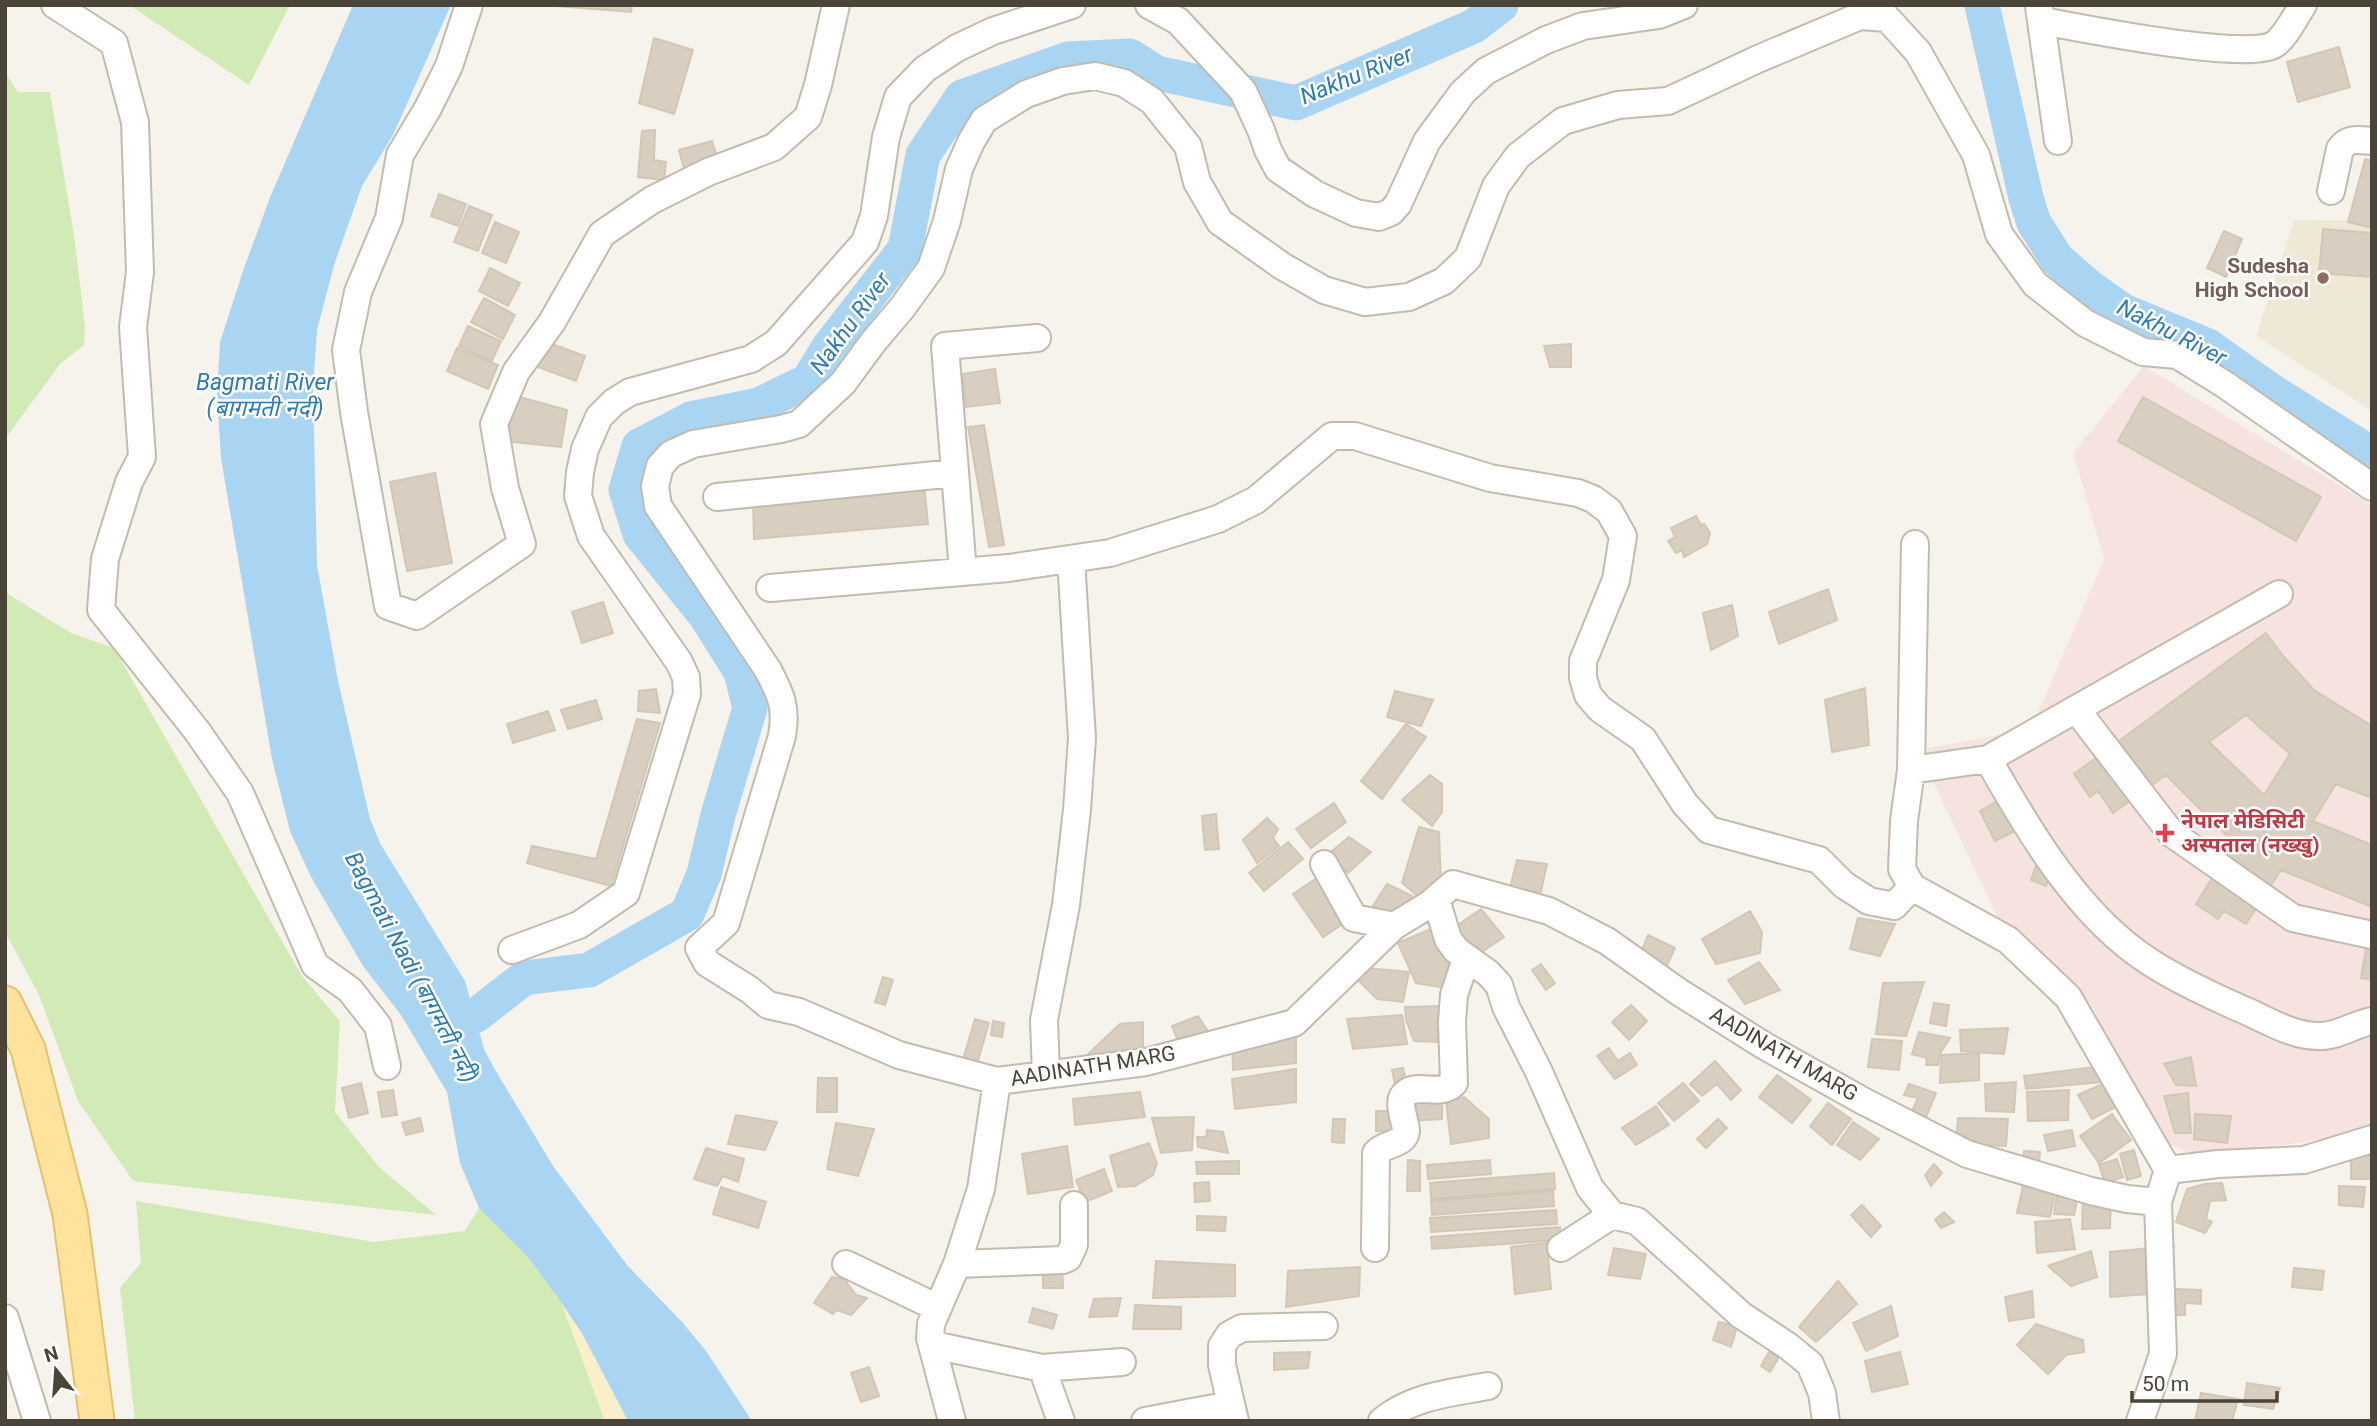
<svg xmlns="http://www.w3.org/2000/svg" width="2377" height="1426" font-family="Roboto,'Noto Sans Devanagari',sans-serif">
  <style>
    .education { fill: #efe8d6 }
    .medical { fill: #f6e3e0 }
    .green { fill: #d2eab5 }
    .sand { fill: #f9efc9 }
    .water { fill: #a9d4f2 }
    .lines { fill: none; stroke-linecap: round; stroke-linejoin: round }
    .river { stroke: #a9d4f2; stroke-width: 35 }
    .building { fill: #d8cfc1; stroke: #d3c7b4; stroke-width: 2; fill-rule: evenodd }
    .minor-casing { stroke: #c2bbae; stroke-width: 30 }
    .major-casing { stroke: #e6c16a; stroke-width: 37 }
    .minor { stroke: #fff; stroke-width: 26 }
    .major { stroke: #ffe39c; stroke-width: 33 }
    .education-dot { fill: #8d6e63; stroke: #fff; stroke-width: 2.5 }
    .health-dot { fill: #e0444e; stroke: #fff; stroke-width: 2.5 }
    .labels { text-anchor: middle; stroke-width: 5; stroke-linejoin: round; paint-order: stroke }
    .education-label { font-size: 21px; font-weight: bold; fill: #785e54; stroke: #fff; text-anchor: end }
    .health-label { font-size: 21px; font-weight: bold; fill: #be3a42; stroke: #fff; text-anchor: start }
    .street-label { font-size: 21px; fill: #4b4439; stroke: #fff }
    .water-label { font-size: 23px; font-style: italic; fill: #2e7ab2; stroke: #fff }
  </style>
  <rect width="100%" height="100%" fill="#f6f3ec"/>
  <path class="education" d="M2294,220L2372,221V411L2256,336Z"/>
  <path class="medical" d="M2144,366L2372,505V1126L2332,1138L2202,1157L2155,1139L2089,1001L1997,916L1918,750L2031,729L2104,559L2073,453Z"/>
  <path class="green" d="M129,5H290L249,85Z
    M5,72L18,92H50L74,235L85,326L84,345L60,364L5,439Z
    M5,592L71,633L114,648L302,976L340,1021L335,1112L379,1167L436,1215L133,1181L78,1101L39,995L5,932Z
    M136,1201L374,1242L465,1231L479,1208L527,1256L561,1302L605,1421H135L120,1288L141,1263Z"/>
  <path class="sand" d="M561,1302L583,1335L628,1421H605Z"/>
  <path class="water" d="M353,5H451L393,135L362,186L335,262L317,330L313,388L317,565L338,681L370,819L381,845L465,981L484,1049L494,1068L553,1166L627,1265L683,1323L706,1351L752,1421H628L583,1335L561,1302L527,1256L479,1208L460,1163L447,1092L401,1015L363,966L311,877L290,831L272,759L221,458L217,394L220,342L244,268L271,195Z"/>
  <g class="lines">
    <path class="river" d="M1982,5L2026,198L2034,223L2057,259L2088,286L2123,311L2208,346L2270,390L2372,454
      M443,1025L475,1016L524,978L589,970L687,914L704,874L718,815L750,708L741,672L706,616L640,534L626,490L639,446L691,419L759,405L808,381L829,347L905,249L923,155L962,97L1068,59L1130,56L1157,73L1296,103L1474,26L1501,5"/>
  </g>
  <path class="building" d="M543,5H632L631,12Z
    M654,38L693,50L674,114L639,103Z
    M2339,47L2350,87L2298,102L2287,62Z
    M655,130L654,160L666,162L664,180L638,177L642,131Z
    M712,141L719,163L685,172L679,150Z
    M2365,159L2372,161V228L2348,222Z
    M439,194L466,204L458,226L431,216Z
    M469,206L492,215L478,251L454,242Z
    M495,222L519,232L506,263L482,253Z
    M2323,229L2372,233V277L2319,273Z
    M2224,231L2242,239L2226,277L2207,268Z
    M490,268L520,283L508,306L479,291Z
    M484,298L515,315L503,339L471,322Z
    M468,326L501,341L492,361L459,346Z
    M544,341L585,356L576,381L535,366Z
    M1571,344V367H1550L1544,346Z
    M457,348L498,365L488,389L447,371Z
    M995,369L1000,403L966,407L962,374Z
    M512,395L567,410L561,447L502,441Z
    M2143,397L2321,497L2296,541L2118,441Z
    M984,425L1004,545L989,547L968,427Z
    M435,473L452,563L407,571L390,482Z
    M924,485L928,524L754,539L753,500Z
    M1696,516L1701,525L1704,524L1710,533L1707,544L1684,557L1682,550L1676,553L1668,541L1675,537L1671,528Z
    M1828,589L1837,620L1779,644L1769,612Z
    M603,602L613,633L582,643L572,612Z
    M1732,605L1738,636L1711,650L1703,613Z
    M2266,633L2283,656L2314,690L2372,726V798L2336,784L2313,821L2372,845V907L2281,870L2246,924L2224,911L2218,919L2196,904L2234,843L2166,775L2113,813L2098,791L2090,797L2074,774ZM2246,715L2290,754L2264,795L2209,742Z
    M1865,688L1869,745L1832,752L1825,700Z
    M656,689L660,713L638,711L639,691Z
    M1395,691L1433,700L1421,726L1387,717Z
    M596,700L602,719L568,729L561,710Z
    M548,711L555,730L513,743L507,724Z
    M637,719L660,723L611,886L527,863L532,846L596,859Z
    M1406,724L1426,737L1382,799L1361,781Z
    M1430,775L1442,784V812L1432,826L1402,800Z
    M2001,799L2017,830L1995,841L1980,811Z
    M1334,803L1346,822L1311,848L1296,829Z
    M1216,814L1219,849L1205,850L1202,816Z
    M1267,818L1278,829L1273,838L1279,846L1257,863L1243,840Z
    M1419,827L1439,832L1441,884L1425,902L1402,883Z
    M1349,837L1371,852L1348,873L1327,855Z
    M1288,842L1303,859L1264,891L1249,873Z
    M1517,860L1547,864L1541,892L1510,888Z
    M2036,866L2050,873L2046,886L2031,880Z
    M1317,878L1347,921L1323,937L1293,894Z
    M1387,884L1412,896L1396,920L1371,909Z
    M1481,909L1504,937L1476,956L1455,927Z
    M1750,911L1762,932L1760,953L1716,964L1702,939Z
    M2372,914V980L2361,978Z
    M1858,918L1895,924L1880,956L1850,949Z
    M1440,925L1458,968L1453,989L1416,983L1398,943Z
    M1648,935L1675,948L1664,972L1640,955Z
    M1759,962L1780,990L1745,1004L1728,980Z
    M1541,964L1555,983L1546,990L1532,970Z
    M1365,968L1409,972L1403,1002L1377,999L1355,977Z
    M883,977L893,980L885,1005L875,1002Z
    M1924,982L1906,1036L1876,1034L1883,983Z
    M1934,1003L1949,1005L1946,1026L1930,1023Z
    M1631,1005L1647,1021L1629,1040L1612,1022Z
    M1443,1006L1440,1042L1414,1041L1406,1020L1405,1007Z
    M1402,1015L1407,1044L1353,1049L1347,1019Z
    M1198,1016L1213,1039L1181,1049L1172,1026Z
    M975,1019L989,1023L974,1074L960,1070Z
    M993,1021L1004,1023L1002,1037L991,1035Z
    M1143,1022V1051L1086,1056L1120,1024Z
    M2008,1028L2004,1054L1961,1051L1960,1030Z
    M1919,1032L1950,1038L1939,1055L1938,1065H1926L1927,1058L1912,1054Z
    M1296,1034V1063L1233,1070L1232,1040Z
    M1872,1039L1902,1041L1899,1070L1868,1067Z
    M1609,1048L1618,1061L1630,1053L1637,1065L1615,1079L1597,1056Z
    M1979,1053V1080L1940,1083L1941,1055Z
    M2191,1057L2196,1086L2176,1085L2164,1064Z
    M1715,1061L1741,1090L1731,1100L1717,1084L1702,1096L1690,1084Z
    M2103,1066L2102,1082L2026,1089L2024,1076Z
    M1403,1068L1407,1086L1396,1088L1392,1070Z
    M1296,1069V1102L1235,1109L1232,1079Z
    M1777,1075L1811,1100L1792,1123L1759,1097Z
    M818,1078H837V1112H817Z
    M2113,1079L2128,1101L2092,1119L2078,1095Z
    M2016,1082L2014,1112L1986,1111L1985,1084Z
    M361,1083L368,1113L349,1118L342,1088Z
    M1683,1083L1699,1101L1674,1121L1658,1103Z
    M1909,1084L1936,1093L1924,1122L1908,1120L1918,1098L1904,1095Z
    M393,1090L397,1115L382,1117L378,1092Z
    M2069,1090L2068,1120L2028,1121L2027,1092Z
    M1140,1092L1145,1117L1075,1125L1073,1099Z
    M2188,1093L2191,1133H2175L2164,1096Z
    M1442,1095V1119L1409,1121L1408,1096Z
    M1464,1097L1489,1119V1138L1451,1144L1446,1101Z
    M1828,1103L1851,1119L1832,1145L1810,1126Z
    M1656,1106L1669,1125L1636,1145L1622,1128Z
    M1376,1111H1396V1131H1376Z
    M2112,1114L2131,1140L2099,1163L2080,1136Z
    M2195,1114L2231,1116L2227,1143L2194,1139Z
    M736,1115L777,1122L765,1150L728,1144Z
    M1194,1117L1192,1150L1161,1153L1152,1118Z
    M420,1118L423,1131L406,1135L402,1123Z
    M1958,1118L2008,1119L2006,1146L1956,1144Z
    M1333,1119H1345L1344,1143L1332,1142Z
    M1718,1119L1727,1128L1706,1148L1697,1139Z
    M1853,1122L1879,1139L1860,1160L1837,1145Z
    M836,1123L874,1129L858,1176L827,1169Z
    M1207,1130L1223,1132L1228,1153L1198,1147L1197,1137H1206Z
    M2072,1130L2075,1146L2048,1151L2044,1135Z
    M1149,1143L1157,1163L1153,1175L1135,1186L1118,1187L1110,1156Z
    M1067,1146L1073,1187L1028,1194L1022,1154Z
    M706,1148L744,1159L738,1182L723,1176L717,1186L694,1179Z
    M2134,1150L2141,1176L2127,1180L2120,1154Z
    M2024,1151L2040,1152L2039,1162L2023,1161Z
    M2351,1155H2372V1179H2351Z
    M2117,1159L2123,1177L2105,1183L2099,1165Z
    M1408,1160L1420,1161V1191H1407Z
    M1490,1160L1491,1174L1428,1179L1427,1165Z
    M1239,1161V1174H1197L1196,1162Z
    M1934,1164L1942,1173L1931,1186L1925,1175Z
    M1104,1169L1112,1191L1085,1202L1076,1180Z
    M1554,1173L1555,1189L1431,1199L1430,1183Z
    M2024,1181L2057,1185L2050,1217L2017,1213Z
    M1209,1182L1210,1201L1195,1202L1194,1183Z
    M2222,1183L2226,1200L2210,1201L2206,1219L2212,1222L2205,1233L2176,1222L2187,1189L2204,1184Z
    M2339,1186L2365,1187L2363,1207L2339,1205Z
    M721,1187L766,1202L758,1228L713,1214Z
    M2058,1189L2079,1191L2074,1215L2054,1214Z
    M1553,1191L1554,1206L1432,1215L1431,1201Z
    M2111,1196L2110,1228L2082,1229L2083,1199Z
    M1862,1205L1881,1226L1871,1237L1851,1215Z
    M1556,1210L1557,1224L1431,1232L1430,1218Z
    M1944,1212L1954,1222L1941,1228L1935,1220Z
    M1197,1216L1226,1217L1225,1231L1197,1230Z
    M2070,1219L2075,1249L2037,1253L2035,1222Z
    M1560,1227L1561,1240L1432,1249L1431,1237Z
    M1547,1243L1551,1289L1515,1294L1511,1247Z
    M1614,1248L1646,1254L1640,1279L1608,1275Z
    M2150,1248L2148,1294L2110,1297V1252Z
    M2091,1251L2097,1277L2071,1286L2048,1266Z
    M1156,1261L1235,1265V1296L1153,1298Z
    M1043,1263H1062L1063,1288H1043Z
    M1360,1267L1359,1296L1286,1307L1288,1271Z
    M2294,1268L2324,1271L2322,1290L2292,1287Z
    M832,1277L844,1279L856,1295L867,1298L851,1315L837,1310L833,1314L814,1303Z
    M1838,1281L1857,1304L1816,1342L1799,1327Z
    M2173,1289L2201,1290V1304L2185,1303V1315H2173Z
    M2032,1291L2034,1317L2009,1321L2005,1297Z
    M1121,1298L1117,1316L1089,1317L1094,1299Z
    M1135,1305L1181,1307V1329H1133Z
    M1891,1306L1898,1336L1866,1351L1853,1323Z
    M1033,1308L1057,1315L1053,1329L1029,1322Z
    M1719,1322L1737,1327L1731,1347L1713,1340Z
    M2036,1324L2083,1340L2084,1352L2066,1355L2048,1374L2017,1345Z
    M1310,1352L1308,1368L1274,1370V1353Z
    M1769,1352L1779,1357L1770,1372L1761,1366Z
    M1900,1352L1908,1384L1872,1392L1865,1361Z
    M869,1367L879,1396L861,1402L851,1373Z
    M2247,1383L2280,1388L2273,1409L2244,1405Z
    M2201,1393L2238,1399L2232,1421H2195Z"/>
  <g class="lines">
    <g class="minor-casing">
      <path id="minor" d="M55,5L114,43L135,122L140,272L133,327L142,457L129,482L105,559L101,610L197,731L240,793L315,965L350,990L378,1026L387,1066
        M469,5L449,66L428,108L400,155L389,218L358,292L346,350L354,412L388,606L417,616L522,544L505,488L494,424L516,372L552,322L602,234L652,200L708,172L774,147L808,117L818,85L836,5
        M1149,5L1178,21L1243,91L1261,130L1268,150L1278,169L1315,194L1356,213L1379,217L1391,212L1398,204L1427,141L1463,92L1486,71L1546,40L1583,26L1659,15L1684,5
        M2039,7L2058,141
        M2043,21C2080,28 2250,62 2275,44C2286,36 2295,17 2303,5
        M2331,191L2340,149C2348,137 2359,140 2372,141
        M717,497L955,473
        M1915,544L1911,770L1904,821L1902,869L1912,887L2008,940L2068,997L2168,1170
        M963,572L945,346L1037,338
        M770,588L1009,568L1110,553L1218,519L1256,500L1332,436H1355L1490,478L1578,493L1593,499L1609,511L1623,536L1616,580L1583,661V678L1588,695L1600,709L1643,739L1685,804L1709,830L1819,860L1844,885L1869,901L1894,906L1912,887
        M2076,709L2171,833L2293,918L2372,935
        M1988,759C2028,830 2079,917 2150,962C2179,981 2214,997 2246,1011C2269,1021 2294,1037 2321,1036C2338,1036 2355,1024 2372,1021
        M1911,770L1988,759L2279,594
        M1324,864L1354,918L1394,926L1430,904L1453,884L1549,911L1607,941L1679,992L1763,1045L1863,1101L1967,1154L2091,1191L2127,1199L2158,1202
        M1436,899L1448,939L1456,950L1488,973L1499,985L1506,1007L1539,1072L1590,1188L1612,1215
        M1394,926L1294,1023L1146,1062L997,1081L899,1055L799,1012L768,1005L750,990L707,963L699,948L726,923L782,736C787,707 781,695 768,670L658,506L655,486L660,466L671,454L693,444L781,429L799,424L843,383L874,341L902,308L931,268L947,221L959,169L971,142L984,120L1026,94L1063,81L1095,76L1124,83L1152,101L1188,146L1197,182L1220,222L1282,266L1324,290L1365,302L1409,297L1444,281L1468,258L1496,186L1518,156L1563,121L1618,105L1668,101L1758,59L1860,16L1887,18L1918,52L1976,155L1999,234L2035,284L2085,323L2143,352L2177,355L2224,384L2372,487
        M512,950L579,925L626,893L687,694L686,677L679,662L591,536L578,496L580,472L585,449L599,417L614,402L630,392L751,359L776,343L865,242L874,216L886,137L898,97L925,69L957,48L993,31L1072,5
        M1046,1075L1044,1020L1066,905L1077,810L1082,738L1071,559
        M997,1081L981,1189L957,1264L931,1324L930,1338L938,1346L1042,1368L1061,1421
        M1375,1248L1376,1153C1384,1143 1405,1145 1406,1131C1406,1120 1395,1101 1406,1093C1419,1083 1441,1097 1454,1083L1452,1022L1454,995L1466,959
        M1561,1248L1612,1215L1637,1221L1741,1315L1788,1346L1810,1364L1822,1393L1826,1421
        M846,1264L938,1308
        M957,1264L1063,1260L1068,1258L1074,1245V1205
        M5,1318L37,1421
        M930,1338L952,1421
        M1042,1368L1122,1362
        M1145,1421L1230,1405
        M1235,1421L1222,1365V1346L1229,1335L1242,1328L1324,1326
        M1382,1421C1412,1396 1451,1393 1488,1386
        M2140,1421L2163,1354L2158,1202L2168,1170L2218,1164L2304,1160L2372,1139"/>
    </g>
    <g class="major-casing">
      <path id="major" d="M5,1003L28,1049L70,1214L97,1421"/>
    </g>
    <use href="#minor" class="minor"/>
    <use href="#major" class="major"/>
  </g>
  <circle class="education-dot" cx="2323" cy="278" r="7"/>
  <path class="health-dot" d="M2161.5 822.5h7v7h7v7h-7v7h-7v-7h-7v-7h7z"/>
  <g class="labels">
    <g class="education-label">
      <text x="2309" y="273">Sudesha<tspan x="2309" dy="24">High School</tspan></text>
    </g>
    <g class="health-label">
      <text x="2181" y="828">नेपाल मेडिसिटी<tspan x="2181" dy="24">अस्पताल (नख्खु)</tspan></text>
    </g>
    <g class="street-label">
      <text transform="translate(1784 1054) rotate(30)" y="7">AADINATH MARG</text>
      <text transform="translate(1093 1066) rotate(-9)" y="7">AADINATH MARG</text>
    </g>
    <g class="water-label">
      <text transform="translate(1356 75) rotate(-22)" y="8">Nakhu River</text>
      <text transform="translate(850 323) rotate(-54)" y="8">Nakhu River</text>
      <text transform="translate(2172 332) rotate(27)" y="8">Nakhu River</text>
      <text x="265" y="390">Bagmati River<tspan x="265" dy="26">(बागमती नदी)</tspan></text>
      <text transform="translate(412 967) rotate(62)" y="8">Bagmati Nadi (बागमती नदी)</text>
    </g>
  </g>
  <rect width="2377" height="1426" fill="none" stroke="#4b4439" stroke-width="14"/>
  <g transform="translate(56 1370) rotate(343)" stroke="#ffffff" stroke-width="5" paint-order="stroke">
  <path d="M0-5L12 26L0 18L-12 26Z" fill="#4b4439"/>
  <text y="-10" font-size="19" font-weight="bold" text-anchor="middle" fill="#4b4439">N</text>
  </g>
  <path d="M2132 1391v10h145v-10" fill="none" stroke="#4b4439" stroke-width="3.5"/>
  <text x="2142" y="1391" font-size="21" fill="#4b4439" stroke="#ffffff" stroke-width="5" paint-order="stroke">50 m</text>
</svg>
